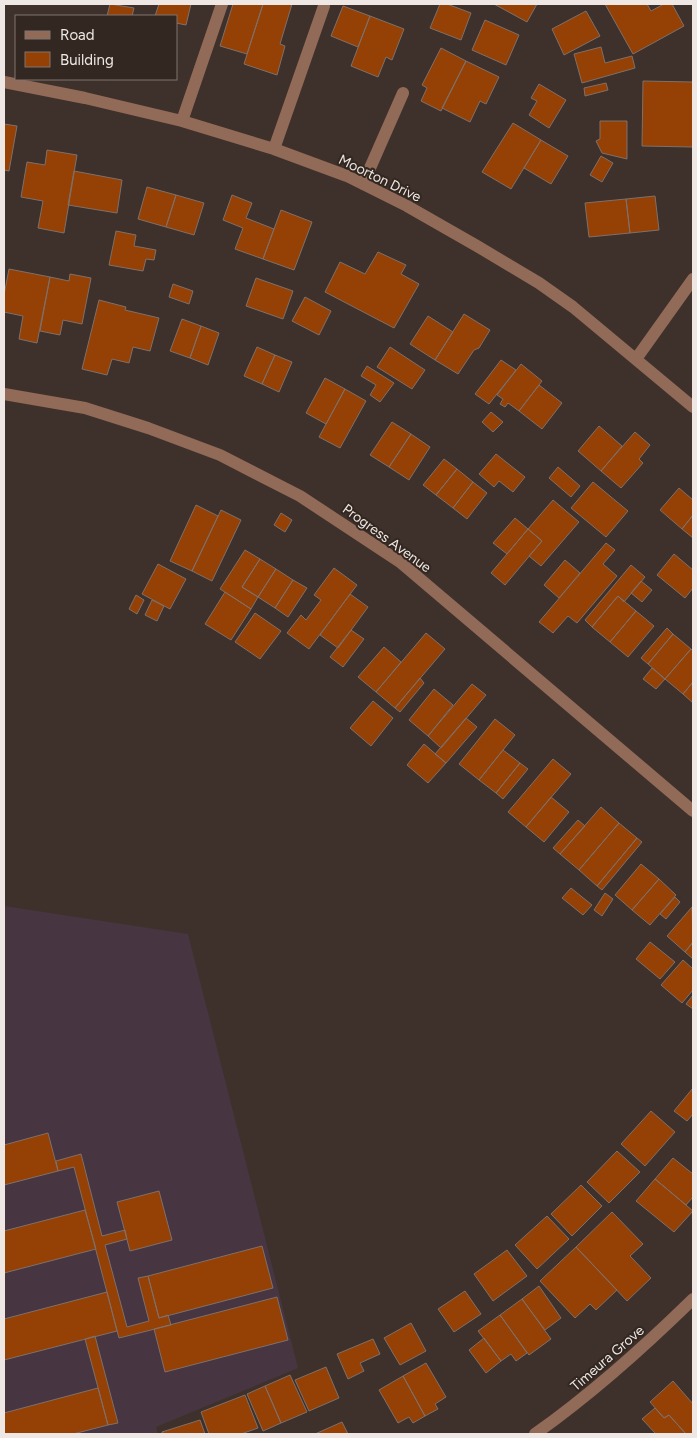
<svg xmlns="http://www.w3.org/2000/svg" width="697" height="1438" font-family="Figtree,sans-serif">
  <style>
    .education { fill: #473641 }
    .building { fill: #954005; stroke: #7f7069 }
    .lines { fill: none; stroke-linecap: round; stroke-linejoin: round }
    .minor { stroke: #926a58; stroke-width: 12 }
    .labels { text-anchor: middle; stroke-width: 4; stroke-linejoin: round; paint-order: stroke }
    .street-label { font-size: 14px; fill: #efe7e3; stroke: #332721 }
  </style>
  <rect width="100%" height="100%" fill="#3e312b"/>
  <path class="education" d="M4,906L188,934L298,1368L156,1427L158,1434H4Z"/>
  <path class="building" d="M110,4L134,8L132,16H107Z
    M159,4H191L186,25L176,23V16H155Z
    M233,4H263L247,54L220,46Z
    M263,4H292L280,44L285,46L277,75L244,64Z
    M440,4H447L471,13L461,40L430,28Z
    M494,4H537L527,22Z
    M605,4H647L651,11L664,4H672L684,26L633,54Z
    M343,6L370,16L358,47L331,36Z
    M586,11L600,36L564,55L552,29Z
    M370,16L404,29L392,60L386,57L378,77L351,66Z
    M485,20L519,35L506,65L472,50Z
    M601,47L605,63L632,56L635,68L582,83L574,54Z
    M441,48L466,61L441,111L421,101L427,88L422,85Z
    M466,61L499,77L486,104L480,101L470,122L442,108Z
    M643,81L693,82V147L642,146Z
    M606,83L608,90L585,96L584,88Z
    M539,84L566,100L549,128L529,115L537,101L531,98Z
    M600,121H627V159L602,153L596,141L600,139Z
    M513,123L541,140L511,189L482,172Z
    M4,124L17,126L9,171L4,170Z
    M541,140L568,156L551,184L524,168Z
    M47,150L77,155L64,233L38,228L43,201L21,197L27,162L45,165Z
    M601,156L613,163L602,182L590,175Z
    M74,171L122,180L117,213L68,205Z
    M147,187L176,195L166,227L138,219Z
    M176,195L204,203L194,235L166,227Z
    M232,195L252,203L246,218L274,229L263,259L235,249L243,228L223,220Z
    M655,196L659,230L630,233L626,199Z
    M626,199L630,233L589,237L585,203Z
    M281,210L312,222L294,270L263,259Z
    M116,231L136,235L134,246L156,250L154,260L146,259L143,271L109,265Z
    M378,252L406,265L401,274L419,284L394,328L325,292L340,262L365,274Z
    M9,269L50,277L37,343L19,339L23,316L4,312V295Z
    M70,274L91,278L82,324L63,320L60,335L40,331L50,277L69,281Z
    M256,278L293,291L283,319L246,306Z
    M173,284L193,291L189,304L169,297Z
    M305,297L331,311L319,335L292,321Z
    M99,300L126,307L125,310L159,318L150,351L133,347L129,363L112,359L107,375L82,369Z
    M464,314L490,330L479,348L474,350L458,374L435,360Z
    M428,316L453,332L435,360L410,344Z
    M182,319L201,326L190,358L170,351Z
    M201,326L219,333L208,365L190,358Z
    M257,347L275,355L262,384L244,376Z
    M390,347L425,370L412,389L377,367Z
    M275,355L292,362L279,392L262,384Z
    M501,360L516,370L489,404L475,394Z
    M521,364L542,381L519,411L508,403L505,407L500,404L503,399L497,395Z
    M367,366L394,383L380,402L370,395L376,385L361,376Z
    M325,378L345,389L326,424L306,413Z
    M539,385L562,403L542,429L519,411Z
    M345,389L366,401L340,448L319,437Z
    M491,412L503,422L493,432L482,422Z
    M392,422L411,434L389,467L370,455Z
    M599,426L622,446L601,471L578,451Z
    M635,432L650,445L639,459L643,463L621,488L601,471Z
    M411,434L430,447L409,480L389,467Z
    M496,454L525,477L513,492L499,481L494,487L479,474Z
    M444,459L457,469L436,495L423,485Z
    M558,467L580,486L571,497L549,478Z
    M457,469L473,482L453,508L436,495Z
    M473,482L487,493L467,519L453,508Z
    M593,482L628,511L606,537L571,508Z
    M679,488L693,500V515L682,529L660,510Z
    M553,500L579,522L541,566L529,556L542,541L528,529Z
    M196,505L218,516L192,571L170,561Z
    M221,510L241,520L212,581L192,571Z
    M281,513L292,520L285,532L274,525Z
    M693,515V538L682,529Z
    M515,518L528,529L507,554L493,543Z
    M528,529L542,541L505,585L491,573Z
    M606,543L615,550L603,564L617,576L577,623L568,616L553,633L539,622Z
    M245,550L260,559L242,587L258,597L251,609L220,589Z
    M674,554L693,570V588L685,598L657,575Z
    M260,559L276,569L258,597L242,587Z
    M565,560L580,573L559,598L544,585Z
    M158,564L186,579L170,609L142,594Z
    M631,565L645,577L624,602L618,596L592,627L585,620Z
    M334,568L357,585L309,649L287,633L301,615L306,620L321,600L314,595Z
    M276,569L293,580L275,608L258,597Z
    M293,580L307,588L288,617L275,608Z
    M641,581L652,590L642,602L631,593Z
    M225,592L251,609L231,640L205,624Z
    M350,594L368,607L338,648L320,635Z
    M136,595L144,600L137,614L129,609Z
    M618,596L636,611L610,642L592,627Z
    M152,600L164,606L157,621L145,615Z
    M636,611L654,626L628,657L610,642Z
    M255,613L281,631L260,659L235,642Z
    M667,628L673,634L648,664L641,658Z
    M351,630L364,639L343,667L330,657Z
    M426,633L445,649L395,708L376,692Z
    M673,634L691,649L665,679L648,664Z
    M384,647L401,662L376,692L358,677Z
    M691,649L693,651V682L683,694L665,679Z
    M652,668L665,679L656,689L643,679Z
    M420,678L424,683L400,712L395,708Z
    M693,682V703L683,694Z
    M472,684L486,695L441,748L428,736Z
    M434,689L453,705L428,736L409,720Z
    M373,701L393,718L371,746L350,728Z
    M466,718L477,727L446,763L435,754Z
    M495,719L515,735L479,780L459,764Z
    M424,744L446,763L428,783L407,765Z
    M503,750L520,763L496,793L479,780Z
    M553,759L571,774L526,827L508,812Z
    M520,763L528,769L503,799L496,793Z
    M551,797L569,812L544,842L526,827Z
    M601,807L619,823L579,870L560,854Z
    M578,820L585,826L560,854L553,848Z
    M619,823L637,838L597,886L579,870Z
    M637,838L642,842L602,890L597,886Z
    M641,864L659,879L632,910L615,895Z
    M659,879L676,895L650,925L632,910Z
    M571,888L592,905L583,915L562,898Z
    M605,893L613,899L602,916L594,910Z
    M675,897L680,902L666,919L660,914Z
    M692,907L693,942L685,952L667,936Z
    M650,942L675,962L660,979L636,959Z
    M693,942V959L685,952Z
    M683,960L693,969V990L682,1003L661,985Z
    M693,995V1009L686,1004Z
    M693,1088V1114L687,1121L674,1111Z
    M651,1111L675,1132L645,1166L621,1144Z
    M48,1133L58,1171L4,1185V1145Z
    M617,1151L640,1172L609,1203L587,1182Z
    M81,1154L102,1236L125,1230L127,1239L105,1245L127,1327L149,1321L138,1278L148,1276L159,1318L168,1315L171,1325L119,1338L74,1167L58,1171L56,1161Z
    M673,1158L693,1174V1197L686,1205L655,1179Z
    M655,1179L693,1211L674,1232L636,1201Z
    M581,1185L602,1206L572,1236L551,1214Z
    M159,1191L172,1240L130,1251L117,1202Z
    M85,1210L96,1249L4,1273V1231Z
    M612,1212L643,1244L630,1256L651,1278L627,1301L576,1247Z
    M547,1216L569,1239L537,1269L515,1245Z
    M262,1246L273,1288L159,1318L148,1276Z
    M576,1247L617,1290L596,1310L590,1304L575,1318L540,1281Z
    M507,1250L527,1276L493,1301L474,1274Z
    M539,1286L561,1318L545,1330L522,1299Z
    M465,1291L481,1314L454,1332L438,1309Z
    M107,1292L117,1331L4,1360V1319Z
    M277,1297L288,1340L165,1372L154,1329Z
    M522,1299L551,1339L529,1355L500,1315Z
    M500,1315L527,1353L516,1361L511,1354L501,1361L478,1331Z
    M411,1323L426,1351L400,1365L384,1338Z
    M95,1336L118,1423L108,1425L85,1339Z
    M484,1338L501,1361L486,1373L469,1350Z
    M373,1339L380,1354L360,1363L364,1371L348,1379L337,1354Z
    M426,1363L446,1397L435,1404L438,1409L425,1416L403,1376Z
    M326,1367L339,1398L309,1411L295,1380Z
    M290,1375L307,1412L281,1423L265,1386Z
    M403,1376L425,1416L413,1423L409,1417L398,1423L379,1390Z
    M673,1381L693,1404V1434H686L669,1415L664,1418L650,1402Z
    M265,1386L281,1423L263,1431L247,1394Z
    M98,1388L108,1425L73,1434H4V1413Z
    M245,1395L258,1428L241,1434H209L201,1412Z
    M655,1408L664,1418L669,1415L686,1434H656L642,1419Z
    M200,1420L205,1434H162V1432Z
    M342,1422L348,1434H315Z"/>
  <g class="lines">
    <path class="minor" d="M4,82L85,98L182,121L274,149L347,176L407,206L477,246L539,283L573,307L693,407
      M182,121L222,4
      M274,149L324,6
      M363,184L403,93
      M636,359L693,279
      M4,394L85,408L148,428L220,455L300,496L400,562L693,811
      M535,1434C593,1393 643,1348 693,1299"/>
  </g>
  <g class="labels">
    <g class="street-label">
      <text transform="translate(380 178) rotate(26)" y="5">Moorton Drive</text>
      <text transform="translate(387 538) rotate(36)" y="5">Progress Avenue</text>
      <text transform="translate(607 1358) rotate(-41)" y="5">Timeura Grove</text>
    </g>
  </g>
  <rect width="697" height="1438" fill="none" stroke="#efe7e3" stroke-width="10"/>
  <rect x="15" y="15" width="162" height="65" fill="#332721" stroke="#7e746f"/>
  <rect x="25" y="31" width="25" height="8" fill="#926a58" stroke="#7e746f"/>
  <text x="60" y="40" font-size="15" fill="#efe7e3">Road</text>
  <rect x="25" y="52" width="25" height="15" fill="#954005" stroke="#7e746f"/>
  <text x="60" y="65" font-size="15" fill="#efe7e3">Building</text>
</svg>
